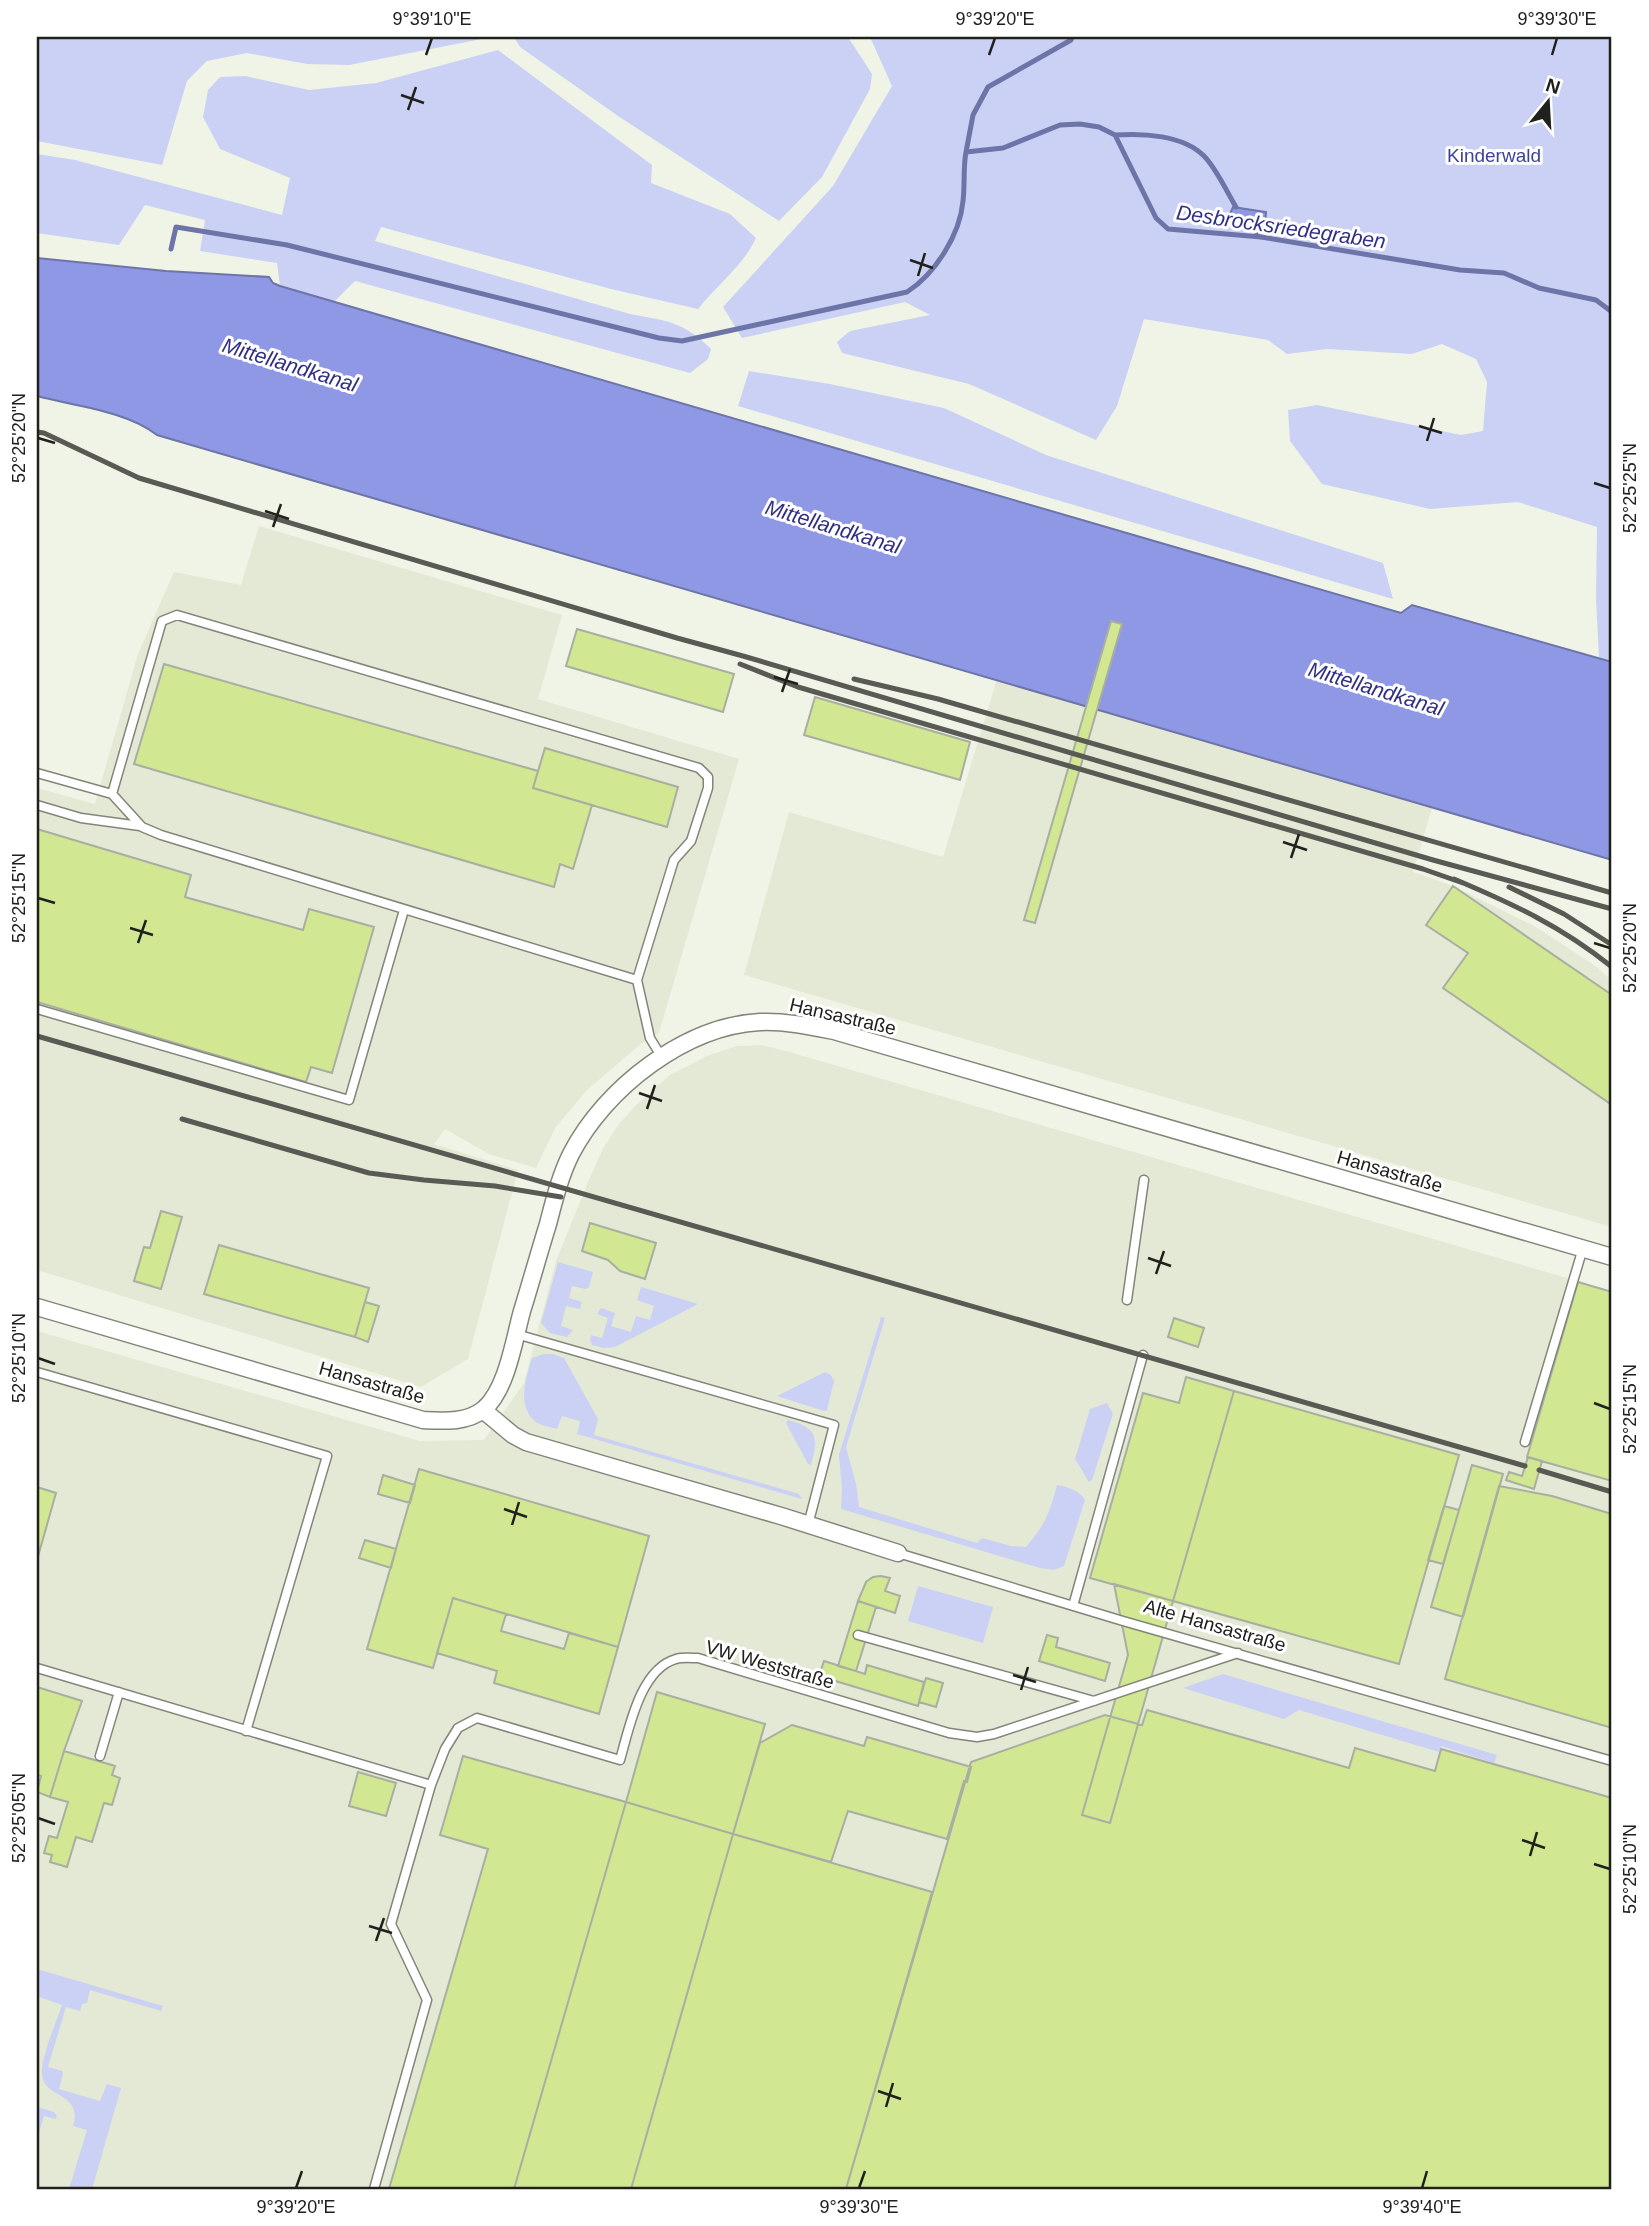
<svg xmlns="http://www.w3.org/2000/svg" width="1649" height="2226" font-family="Arial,sans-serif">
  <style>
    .built { fill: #e3e9d4 }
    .green { fill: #cbd1f4 }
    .water { fill: #8e98e4; stroke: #6d74a8; stroke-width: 2 }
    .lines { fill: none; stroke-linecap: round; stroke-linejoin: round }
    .stream { stroke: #6d74a8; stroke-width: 5 }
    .building { fill: #d2e791; stroke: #aaaea2; stroke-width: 2 }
    .service-casing { stroke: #82867a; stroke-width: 11 }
    .minor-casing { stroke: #82867a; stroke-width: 19 }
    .service { stroke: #fff; stroke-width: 8 }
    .minor { stroke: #fff; stroke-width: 16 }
    .rail { stroke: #585a53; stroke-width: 5 }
    .ticks { fill: none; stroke: #20211c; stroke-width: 2.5 }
    .labels { text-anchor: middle; stroke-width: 6; stroke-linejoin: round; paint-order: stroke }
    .park-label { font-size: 19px; fill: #3f429b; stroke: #fff }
    .street-label { font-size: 19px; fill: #20211c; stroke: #fff }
    .water-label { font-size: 21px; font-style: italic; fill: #302f86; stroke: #fff }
    .neatline { fill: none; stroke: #20211c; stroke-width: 2.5 }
    .ticks-label { font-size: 18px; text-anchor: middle; fill: #20211c }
  </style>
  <rect width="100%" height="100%" fill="#f0f4e7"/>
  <path class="built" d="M259,526L562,615L538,699L739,759L659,1033L642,1043L587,1090L555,1128L536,1168L489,1154L445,1129L434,1144L518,1170L468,1359L421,1387L37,1270V788L95,804L138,654L174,572L241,585Z
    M997,679L1432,808L1413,872L1453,886L1536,927L1597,967L1612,981V1227L744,975L789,812L943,857Z
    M762,1045L793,1053L1612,1291V2189H37V1331L420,1441L484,1440L524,1383L556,1261L590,1177L604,1147L618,1125L636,1105L670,1075L707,1056L737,1046Z"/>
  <path class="green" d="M37,37H492L349,65L307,64L247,53L207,61L187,81L162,165L37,141Z
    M514,37H848L872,74L870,89L822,177L779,221L618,116L520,47Z
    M870,37H1612V662L1599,658L1596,598L1597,527L1518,502L1430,509L1322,484L1290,441L1288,410L1317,405L1461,435L1483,431L1487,382L1476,359L1442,344L1412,354L1327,349L1287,354L1268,340L1144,319L1117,406L1096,440L969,384L842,353L837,342L850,331L930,315L905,302L742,338L723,307L833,186L892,86Z
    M498,50L652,165L651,183L730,214L756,238C743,266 717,285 698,309L611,289L381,227L375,241L630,314C667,321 683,321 711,349L708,359L690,373L355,281L334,302L280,286L277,263L200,251L205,220L145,205L119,245L37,233V154L75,160L282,215L290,178L220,149L203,117L208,90L220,77L245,76L309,90L376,83Z
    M749,371L830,384L944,408L1046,455L1383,563L1393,599L738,406Z
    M558,1262L593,1272L589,1287L586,1289L572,1286L569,1298L582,1302L580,1309L566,1306L561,1326L573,1330L567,1337L550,1333L541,1323Z
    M641,1287L698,1304L615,1347L604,1348L592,1345L590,1340L591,1335L602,1338L608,1318L597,1314L601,1308L615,1313L611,1326L631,1332L636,1316L650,1320L654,1306L637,1300Z
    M881,1317L885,1318L846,1447L856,1484L859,1507L977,1543L982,1538L1011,1546L1026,1547C1046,1523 1049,1515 1057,1485C1068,1487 1079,1490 1085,1500L1064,1566L1054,1570L1040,1568L841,1509L842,1489L839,1455Z
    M544,1354H553L564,1358L598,1419L594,1435L799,1494L802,1499L577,1434L580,1421L562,1416L557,1429C551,1427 541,1426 536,1422C516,1407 526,1377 532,1358Z
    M825,1372L831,1375L834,1381L827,1410L824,1411L777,1396Z
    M1107,1403L1113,1414L1092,1480L1089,1482L1075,1459L1090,1409Z
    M788,1420C817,1428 819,1437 811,1465L808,1464L786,1423Z
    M918,1586L993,1607L983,1643L908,1621Z
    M1223,1674L1497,1755L1494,1763L1441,1746L1439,1752L1299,1710L1284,1719L1183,1688Z
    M37,1969L163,2006L161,2011L90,1990L87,2003L82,2004L80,2011L66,2007L48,2067L62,2071L63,2074L59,2089L100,2101L107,2084L121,2088L92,2189H69L87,2130L73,2126C83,2091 44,2100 42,2074C40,2060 57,2020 62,2005L37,1996Z
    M37,2107L54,2112L57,2116L56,2119L44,2116L37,2139Z"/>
  <path class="water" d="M1233,207L1266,212L1265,226L1232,221L1229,216Z
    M37,258L166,271L269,277L273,283L280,286L1401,613L1412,605L1612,662V860L157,435C127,411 74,406 37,396Z"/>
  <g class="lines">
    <path class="stream" d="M1115,135C1143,133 1183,135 1204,156C1216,168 1227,192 1236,207
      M966,152L973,115L988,87L1071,40L1072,37
      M1249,224L1261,237
      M171,249L176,227L287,245L659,338L682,341L907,292C935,274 960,235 963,201C965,185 963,168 966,152L1003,148L1060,125L1080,124L1099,127L1115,135L1156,218L1168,229L1261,237L1460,270L1504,273L1539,288L1596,300L1612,312"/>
  </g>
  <path class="building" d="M1111,621L1122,624L1035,923L1024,920Z
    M577,629L734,674L723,712L566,666Z
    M164,664L538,771L533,788L592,805L573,869L560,864L554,887L134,764Z
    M815,697L970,742L960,780L804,735Z
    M545,748L678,787L667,827L533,788Z
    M37,829L191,875L185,897L303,930L309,909L374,927L332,1073L311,1067L306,1082L37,1002Z
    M1453,886L1612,995V1105L1443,988L1468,953L1426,925Z
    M161,1211L182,1217L161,1289L134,1281L144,1247L150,1248Z
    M590,1223L656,1243L645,1279L620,1271L608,1260L582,1251Z
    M219,1245L369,1288L355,1337L204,1294Z
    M1578,1282L1612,1292V1481L1527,1457Z
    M365,1302L379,1306L368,1342L355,1337Z
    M1174,1318L1204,1328L1198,1347L1168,1337Z
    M1186,1377L1234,1391L1173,1601L1090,1578L1143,1393L1179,1403Z
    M1234,1391L1459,1455L1399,1664L1173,1601Z
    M1528,1457L1542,1461L1534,1489L1506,1480L1509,1472L1522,1476Z
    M1472,1465L1503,1474L1463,1617L1431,1607Z
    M419,1469L649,1536L618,1647L453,1598L433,1668L367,1649Z
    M383,1475L415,1485L410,1503L378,1494Z
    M1499,1486L1552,1496L1612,1514V1728L1445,1679Z
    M37,1487L56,1493L37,1560Z
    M1444,1506L1459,1510L1443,1564L1428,1560Z
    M365,1540L396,1549L391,1568L359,1558Z
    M881,1576L890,1578L885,1591L900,1596L895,1613L858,1601L866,1582L873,1577Z
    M1114,1584L1173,1601L1110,1823L1082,1815L1128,1655Z
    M453,1598L506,1614L501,1631L564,1649L569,1633L618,1647L599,1714L494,1683L497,1671L437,1653Z
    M858,1601L876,1607L856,1671L838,1666Z
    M1047,1635L1058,1638L1056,1647L1110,1663L1105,1681L1039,1661Z
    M824,1661L865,1674L867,1665L924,1682L918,1706L819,1676Z
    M926,1678L943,1683L936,1707L919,1702Z
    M37,1687L82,1701L64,1751L50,1797L37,1792L41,1776L37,1775Z
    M657,1692L765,1724L733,1834L626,1802Z
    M1147,1710L1349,1768L1355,1748L1435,1771L1441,1749L1612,1798V2189H846L971,1762L1105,1715L1142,1725Z
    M792,1725L864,1746L867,1737L971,1767L967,1782L964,1781L947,1839L848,1811L831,1862L733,1834L760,1743Z
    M64,1751L115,1766L112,1775L120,1778L112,1805L104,1803L92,1842L76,1837L67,1867L50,1862L52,1855L44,1853L49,1836L57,1838L68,1802L50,1797Z
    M463,1756L626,1802L514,2189H389L488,1849L440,1835Z
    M358,1772L396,1783L386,1816L349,1806Z
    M626,1802L733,1834L631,2189H514Z
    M733,1834L932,1892L846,2189H631Z"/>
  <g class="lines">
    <g class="service-casing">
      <path id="service" d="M37,773L112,794L142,827L161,835L637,980L650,1038L661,1056
        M112,794L162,621L177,615L699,768L708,777V788L691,841L674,860L637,980
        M37,805L81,818L140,826
        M37,1009L349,1100L404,910
        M1127,1300L1144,1180
        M516,1334L834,1425L808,1525
        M37,1372L327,1456L246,1731
        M1525,1442L1583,1248
        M898,1553L1123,1621L1612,1761
        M1073,1606L1143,1355
        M858,1635L1094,1701
        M37,1668L431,1785
        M100,1756L119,1692
        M374,2189L427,2000L391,1924L431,1785L445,1749L458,1728L477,1718L620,1760C629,1729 640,1669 676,1659C682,1657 691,1658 698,1658L949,1733L977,1737L994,1734L1238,1653"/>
    </g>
    <g class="minor-casing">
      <path id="minor" d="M37,1307L423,1420C443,1421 467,1423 484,1409C507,1389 514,1340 522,1311C531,1282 539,1253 548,1224C554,1201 560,1176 571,1154C605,1088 685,1026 760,1022C785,1021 809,1026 834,1031L1612,1257
        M483,1410L513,1435L526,1442L781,1516L898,1553"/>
    </g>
    <use href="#service" class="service"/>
    <use href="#minor" class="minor"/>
    <path class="rail" d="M37,432L44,433L139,478L677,638L743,656L1433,860L1612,909
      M740,664L798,687L1423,869L1463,883
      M854,679L938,699L1612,893
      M1454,879C1513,904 1561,926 1612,967
      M1509,887L1564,914L1612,945
      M37,1036L1525,1466
      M182,1119L369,1173L424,1180L495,1186L561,1197
      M1539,1470L1612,1492"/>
  </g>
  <path class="ticks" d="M426,55L432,38M989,55L995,38M1552,55L1557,38M401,95L424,103M408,110L416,87M910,260L933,268M918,276L925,253M1419,426L1442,433M38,438L55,443M1427,441L1434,418M1594,483L1610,488M265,511L289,519M273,527L281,504M774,677L798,684M782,692L790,669M1283,842L1307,850M1291,858L1299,834M38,898L55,903M130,928L153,935M138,943L146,920M1594,943L1610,948M639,1093L662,1101M647,1109L655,1085M1148,1258L1171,1266M1156,1274L1164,1251M38,1358L55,1364M1594,1403L1610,1409M504,1509L527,1517M512,1525L519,1502M1013,1675L1036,1682M1021,1690L1028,1667M38,1818L55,1824M1522,1840L1545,1848M1530,1856L1537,1832M1594,1864L1610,1869M369,1926L392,1933M376,1941L384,1918M878,2091L901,2099M886,2107L893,2083M296,2188L302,2171M859,2188L865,2171M1422,2188L1427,2171"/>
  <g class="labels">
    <g class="park-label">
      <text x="1494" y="162">Kinderwald</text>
    </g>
    <g class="street-label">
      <text transform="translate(843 1016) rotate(13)" y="7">Hansastraße</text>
      <text transform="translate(1390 1171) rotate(16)" y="7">Hansastraße</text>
      <text transform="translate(372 1382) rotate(16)" y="7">Hansastraße</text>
      <text transform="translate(1215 1625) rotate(16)" y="7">Alte Hansastraße</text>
      <text transform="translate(770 1664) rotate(16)" y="7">VW Weststraße</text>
    </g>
    <g class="water-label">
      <text transform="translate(1281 227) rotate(8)" y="7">Desbrocksriedegraben</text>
      <text transform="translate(290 365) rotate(17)" y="7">Mittellandkanal</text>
      <text transform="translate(833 527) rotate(17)" y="7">Mittellandkanal</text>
      <text transform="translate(1376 689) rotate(17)" y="7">Mittellandkanal</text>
    </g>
  </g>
  <rect width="1649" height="2226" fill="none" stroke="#ffffff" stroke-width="77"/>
  <g transform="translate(1548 102) rotate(18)" stroke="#ffffff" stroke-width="5" paint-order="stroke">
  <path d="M0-5L12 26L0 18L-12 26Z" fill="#20211c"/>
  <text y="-10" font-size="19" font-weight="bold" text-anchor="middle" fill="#20211c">N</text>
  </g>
  <rect x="38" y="38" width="1572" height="2150" class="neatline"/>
  <g class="ticks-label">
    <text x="432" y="25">9°39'10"E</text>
    <text x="995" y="25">9°39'20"E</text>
    <text x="1557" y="25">9°39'30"E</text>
    <text transform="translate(19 438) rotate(-90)" y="6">52°25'20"N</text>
    <text transform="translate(1630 488) rotate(-90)" y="6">52°25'25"N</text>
    <text transform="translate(19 898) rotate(-90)" y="6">52°25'15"N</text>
    <text transform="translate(1630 948) rotate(-90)" y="6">52°25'20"N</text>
    <text transform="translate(19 1358) rotate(-90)" y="6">52°25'10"N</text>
    <text transform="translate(1630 1409) rotate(-90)" y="6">52°25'15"N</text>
    <text transform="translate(19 1818) rotate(-90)" y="6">52°25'05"N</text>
    <text transform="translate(1630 1869) rotate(-90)" y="6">52°25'10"N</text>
    <text x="296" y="2213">9°39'20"E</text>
    <text x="859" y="2213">9°39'30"E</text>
    <text x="1422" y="2213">9°39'40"E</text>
  </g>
</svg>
